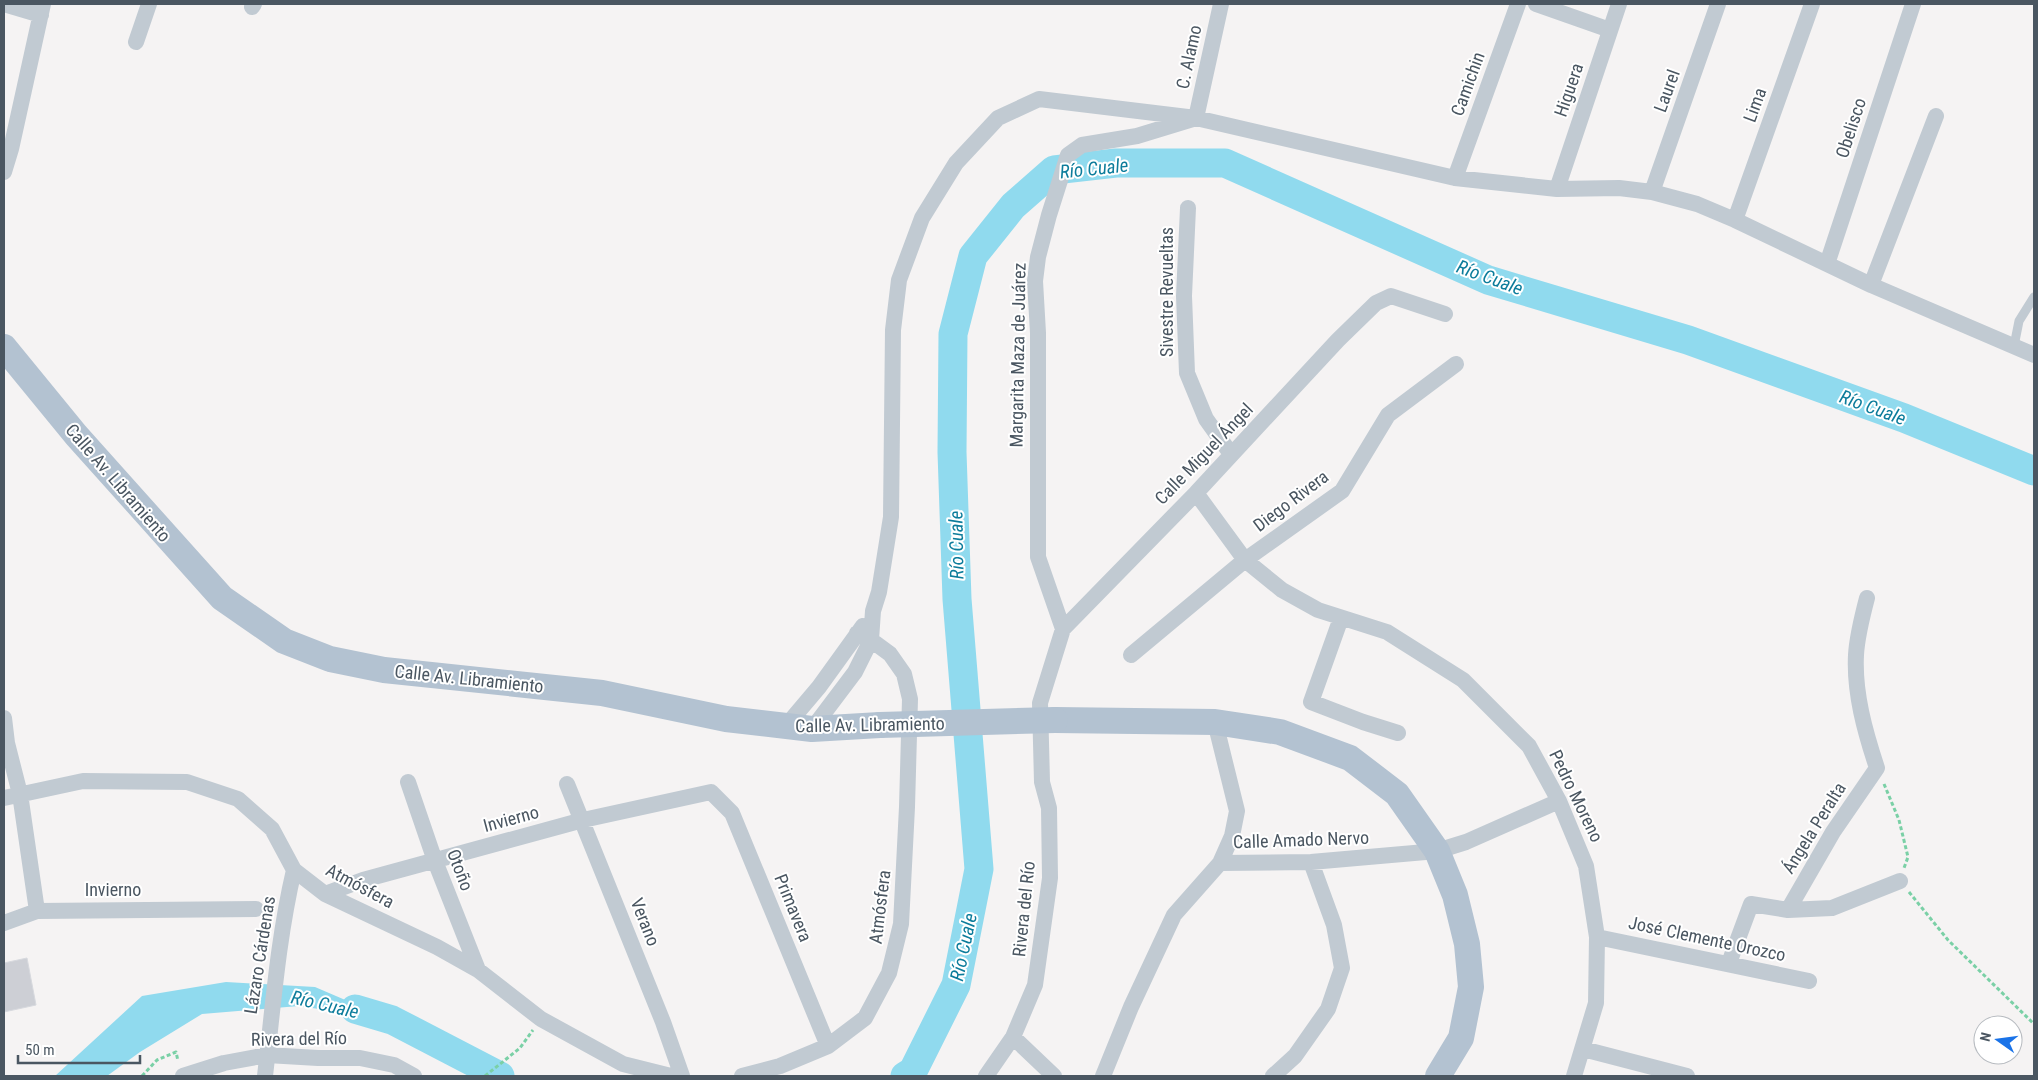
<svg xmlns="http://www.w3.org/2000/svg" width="2038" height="1080" font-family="'Roboto Condensed',sans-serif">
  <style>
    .water { fill: #90daee }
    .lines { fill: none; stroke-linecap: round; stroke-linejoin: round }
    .river { stroke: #90daee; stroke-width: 29 }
    .building { fill: #cdcfd5; stroke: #d7d9de }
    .path { stroke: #7ad0a6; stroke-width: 3; stroke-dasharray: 4 2.5; stroke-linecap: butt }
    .lane { stroke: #c1cad2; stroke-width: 9 }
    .street { stroke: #c1cad2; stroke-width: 16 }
    .primary { stroke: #b3c2d1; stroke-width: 26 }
    .primary-bridge { stroke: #b3c2d1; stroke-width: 26 }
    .labels { text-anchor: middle; stroke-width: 4; stroke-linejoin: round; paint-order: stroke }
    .street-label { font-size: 18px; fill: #4a5661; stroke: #fff }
    .water-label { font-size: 19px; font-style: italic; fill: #0c7c9b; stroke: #fff }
  </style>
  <rect width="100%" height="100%" fill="#f5f3f3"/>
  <path class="water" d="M226,982L315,987L392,1020L299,1006L202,1014L140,1052L107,1076H55L142,996Z"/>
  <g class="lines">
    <path class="river" d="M355,1009L392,1020L500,1076
      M905,1076L913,1071L956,985L979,869L957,599L952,452L953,334L973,256L1013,206L1054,170L1116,163H1225L1488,280L1688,340L1904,418L2034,471"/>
  </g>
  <path class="building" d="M27,958L36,1005L4,1012V963Z"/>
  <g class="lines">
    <path class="path" d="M1884,784L1899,820L1908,857L1904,868
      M1909,892L1948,940L2034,1024
      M142,1076L157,1060L176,1052L178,1061
      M485,1076L520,1048L533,1030"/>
    <path class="lane" d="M2014,346L2019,321L2034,297"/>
    <path class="street" d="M4,4L41,15
      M1536,4L1610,30
      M252,7L254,4
      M136,42L149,4
      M4,172L11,149L43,4
      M1455,178L1518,4
      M1557,189L1619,4
      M1652,192L1718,4
      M1188,208L1184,296L1187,373L1206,419L1231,454
      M1735,220L1812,4
      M1827,264L1913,4
      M1871,285L1936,116
      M1196,493L1245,560L1282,590L1318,610L1387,632L1463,680L1529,746L1559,801L1586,866L1597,937L1596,1003L1574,1076
      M1341,618L1311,702L1363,722L1398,733
      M1063,629L1038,557V333L1035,281L1038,257L1049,215L1068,155L1082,145L1137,136L1196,118L1221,4
      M1131,655L1245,560L1342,491L1388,415L1456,364
      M4,718L7,743L20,794L37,911
      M786,726L819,687L863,626
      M812,729L855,672L871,640L873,611L879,592L891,517L893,330L899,280L922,218L956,163L998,118L1039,99L1196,118L1455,178L1557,189L1619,188L1652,192L1697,204L1735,220L1871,285L2034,355
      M408,782L435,861L478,970
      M567,784L663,1022L682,1076
      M4,798L83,781L187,782L238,799L272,829L294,870L325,894L437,947L478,970L541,1019L623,1064L671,1076
      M1220,863L1311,862L1437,851L1466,842L1559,801
      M325,894L363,880L583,820L711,792L732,813L828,1046
      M1788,910L1833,832L1877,768C1865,732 1854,693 1856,655C1857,636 1862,617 1867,598
      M4,923L37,911L256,909
      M1597,937L1809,981
      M1729,963L1751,904L1788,910L1832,908L1900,881
      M1013,1037L1054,1076
      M1583,1049L1687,1076
      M183,1076L224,1063L267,1055L318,1058H360L394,1065L414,1076
      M265,1076C273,1007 278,938 294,870
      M742,1076L780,1066L828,1046L865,1018L889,973L901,924L907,807L910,699L904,674L890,654L871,640L857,633
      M986,1076L1013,1037L1035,985L1050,878L1049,808L1042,782L1040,703L1063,629L1196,493L1338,340L1376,303L1391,296L1445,314
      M1103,1076L1131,1007L1174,915L1220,863L1232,836L1237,811L1215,722
      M1273,1076L1295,1056L1328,1009L1342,968L1334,925L1311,862"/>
    <path class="primary" d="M4,347L76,435L222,598L284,641L330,659L384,670L602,693L726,719L812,729L880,725
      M1055,720L1215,722L1280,732L1350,758L1397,794L1437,851L1455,895L1467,944L1471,987L1461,1038L1438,1076"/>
    <path class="primary-bridge" d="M880,725L1055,720"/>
  </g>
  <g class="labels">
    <g class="street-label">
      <text transform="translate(1189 57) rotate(-78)" y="6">C. Alamo</text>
      <text transform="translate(1468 84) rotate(-70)" y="6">Camichin</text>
      <text transform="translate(1569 90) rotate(-71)" y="6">Higuera</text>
      <text transform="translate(1667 91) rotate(-70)" y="6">Laurel</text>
      <text transform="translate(1755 105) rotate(-70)" y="6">Lima</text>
      <text transform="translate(1851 128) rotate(-72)" y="6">Obelisco</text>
      <text transform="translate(1167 292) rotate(-90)" y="6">Sivestre Revueltas</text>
      <text transform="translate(1018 355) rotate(-89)" y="6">Margarita Maza de Juárez</text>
      <text transform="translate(1204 454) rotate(-46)" y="6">Calle Miguel Ángel</text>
      <text transform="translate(118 483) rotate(49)" y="6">Calle Av. Libramiento</text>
      <text transform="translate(1291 501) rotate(-37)" y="6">Diego Rivera</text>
      <text transform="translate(469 679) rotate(6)" y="6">Calle Av. Libramiento</text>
      <text transform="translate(870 725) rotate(-1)" y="6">Calle Av. Libramiento</text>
      <text transform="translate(1576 796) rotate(64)" y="6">Pedro Moreno</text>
      <text transform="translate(511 819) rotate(-15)" y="6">Invierno</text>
      <text transform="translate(1814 828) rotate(-58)" y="6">Ángela Peralta</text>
      <text transform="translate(1301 840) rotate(-2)" y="6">Calle Amado Nervo</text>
      <text transform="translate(460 870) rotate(69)" y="6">Otoño</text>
      <text transform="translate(360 886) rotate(28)" y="6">Atmósfera</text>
      <text x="113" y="896">Invierno</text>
      <text transform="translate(880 907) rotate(-83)" y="6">Atmósfera</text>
      <text transform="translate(793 908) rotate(68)" y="6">Primavera</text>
      <text transform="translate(1024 909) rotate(-84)" y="6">Rivera del Río</text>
      <text transform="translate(645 922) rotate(68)" y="6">Verano</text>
      <text transform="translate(1707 939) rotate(12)" y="6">José Clemente Orozco</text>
      <text transform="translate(260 955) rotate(-81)" y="6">Lázaro Cárdenas</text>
      <text transform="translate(299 1039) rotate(-1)" y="6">Rivera del Río</text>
    </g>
    <g class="water-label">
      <text transform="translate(1094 168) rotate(-6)" y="7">Río Cuale</text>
      <text transform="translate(1490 277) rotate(20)" y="7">Río Cuale</text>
      <text transform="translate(1873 407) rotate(20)" y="7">Río Cuale</text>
      <text transform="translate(956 545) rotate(-91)" y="7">Río Cuale</text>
      <text transform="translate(963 947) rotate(-78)" y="7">Río Cuale</text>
      <text transform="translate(325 1004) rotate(13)" y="7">Río Cuale</text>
    </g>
  </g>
  <rect width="2038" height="1080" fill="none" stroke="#4a5661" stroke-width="10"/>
  <g transform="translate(1998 1040) rotate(284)"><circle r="24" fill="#ffffff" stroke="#b7bbc0"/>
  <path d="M0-4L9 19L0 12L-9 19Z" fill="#1a73e8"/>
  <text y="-8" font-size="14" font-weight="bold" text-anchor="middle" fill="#4a5661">N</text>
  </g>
  <path d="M18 1055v8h122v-8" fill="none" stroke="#4a5661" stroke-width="2.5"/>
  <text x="25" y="1055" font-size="15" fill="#4a5661" stroke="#ffffff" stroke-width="4" paint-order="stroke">50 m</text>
</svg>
